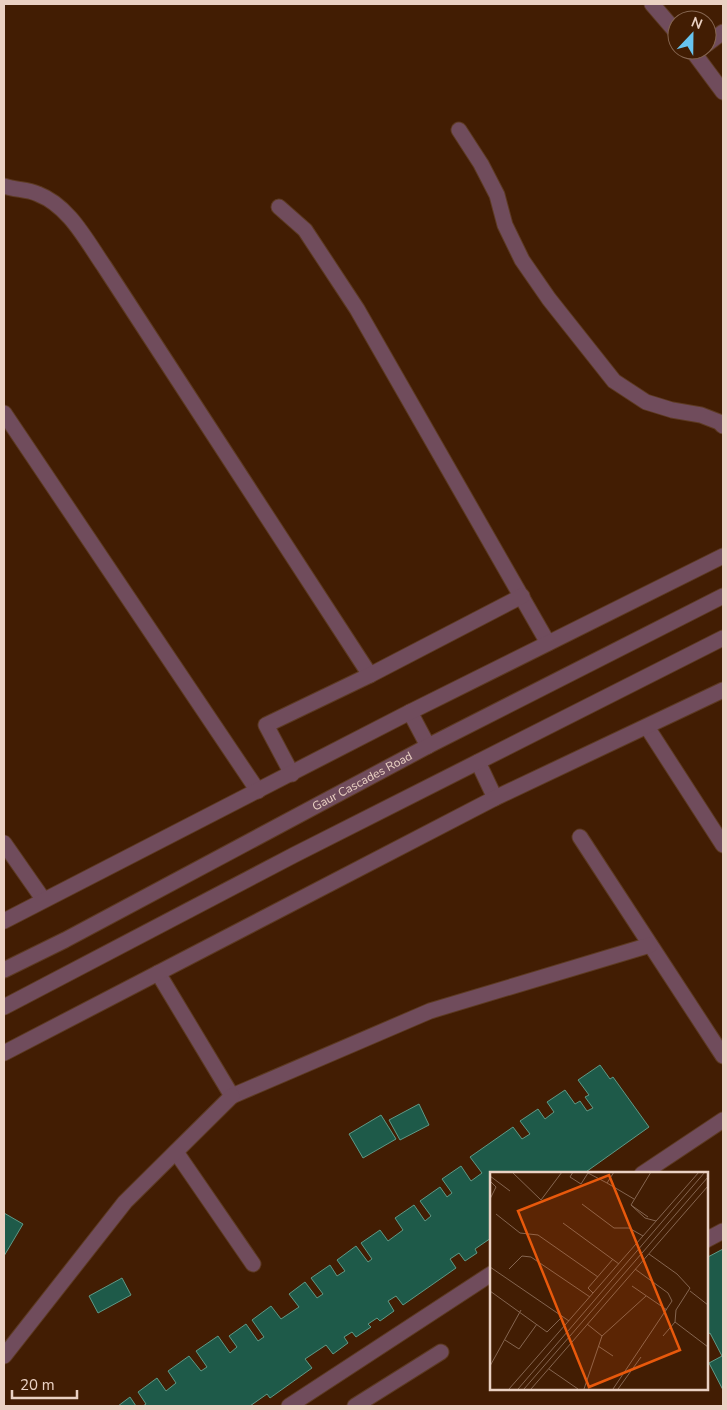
<svg xmlns="http://www.w3.org/2000/svg" width="727" height="1410" font-family="'Nunito Sans',sans-serif">
  <style>
    .building { fill: #1e5a49; stroke: #5f9986 }
    .lines { fill: none; stroke-linecap: round; stroke-linejoin: round }
    .minor-casing { stroke: #5d3a22; stroke-width: 17 }
    .minor { stroke: #704c5c; stroke-width: 15 }
    .labels { text-anchor: middle; stroke-width: 4.5; stroke-linejoin: round; paint-order: stroke }
    .street-label { font-size: 12px; fill: #ead1c3; stroke: #421d03 }
    .inset-road { fill: none; stroke: #856550; stroke-width: 1 }
    .view { fill: #e8590c; fill-opacity: 0.15; stroke: #e8590c; stroke-width: 2.5 }
    .inset-edge { fill: none; stroke: #ead1c3; stroke-width: 2.5 }
  </style>
  <rect width="100%" height="100%" fill="#421d03"/>
  <path class="building" d="M600,1065L610,1079L613,1077L649,1127L583,1174H491V1238L475,1249L477,1253L465,1261L459,1253L450,1259L456,1268L403,1305L396,1296L388,1301L394,1311L380,1321L377,1318L368,1324L371,1327L356,1337L352,1332L344,1337L348,1343L333,1354L326,1345L305,1359L312,1368L270,1398L267,1394L250,1406H143L146,1404L138,1392L157,1378L166,1391L176,1383L168,1371L189,1356L201,1371L207,1367L196,1351L218,1336L230,1353L237,1347L229,1336L246,1324L258,1341L264,1337L252,1320L271,1306L281,1319L299,1307L289,1294L305,1282L317,1298L323,1294L311,1278L330,1265L337,1276L345,1271L337,1260L356,1246L368,1262L372,1259L361,1243L380,1230L388,1241L403,1230L395,1218L414,1205L425,1221L431,1216L420,1201L440,1187L447,1197L452,1193L442,1179L461,1166L471,1181L482,1173L470,1157L513,1127L522,1139L530,1134L520,1121L538,1109L545,1119L554,1112L547,1102L565,1090L575,1104L580,1101L587,1111L593,1108L585,1097L589,1095L578,1080Z
    M419,1104L429,1125L400,1140L389,1120Z
    M381,1115L396,1139L363,1158L349,1134Z
    M4,1213L23,1224L4,1256Z
    M723,1249V1390L709,1363L722,1356L710,1333L706,1335V1317L708,1316L706,1311V1258Z
    M122,1278L131,1295L98,1313L89,1296Z
    M130,1397L136,1406H118Z"/>
  <g class="lines">
    <g class="minor-casing">
      <g id="minor">
        <path d="M652,4L677,33"/>
        <path d="M707,44L723,32"/>
        <path d="M694,53L723,92"/>
        <path d="M459,130L481,164L497,195L505,225L522,260L549,299L614,381L646,402L672,410L701,415L719,422L723,426"/>
        <path d="M4,186C15,190 27,189 38,194C69,206 86,240 104,266L370,675"/>
        <path d="M279,207L305,230L357,309L548,643"/>
        <path d="M4,413L258,791"/>
        <path d="M410,712L428,746"/>
        <path d="M647,727L723,845"/>
        <path d="M478,762L495,798"/>
        <path d="M292,774L266,725L370,675L522,596"/>
        <path d="M580,837L723,1056"/>
        <path d="M4,843L43,899"/>
        <path d="M4,921L410,712L723,556"/>
        <path id="s1" d="M4,970L65,940L428,746L723,596"/>
        <path d="M158,973L232,1096L430,1011L650,945"/>
        <path d="M4,1007L294,855L723,638"/>
        <path d="M4,1053L495,798L723,690"/>
        <path d="M176,1152L253,1264"/>
        <path d="M642,1174L723,1120"/>
        <path d="M706,1240L723,1231"/>
        <path d="M4,1356L125,1202L232,1096"/>
        <path d="M289,1406L491,1274"/>
        <path d="M355,1406L441,1352"/>
      </g>
    </g>
    <use href="#minor" class="minor"/>
  </g>
  <g class="labels">
    <g class="street-label">
      <text dy="4" stroke="none"><textPath href="#s1" startOffset="405">Gaur Cascades Road</textPath></text>
    </g>
  </g>
  <g transform="translate(490 1172)">
    <rect width="218" height="218" fill="#421d03"/>
    <path class="inset-road" d="M22,0L51,28L72,0M83,0L80,5L91,12L98,1L117,11L124,0M0,4L20,19M0,9L6,15L0,27M117,11L144,27M92,32L124,56H139L153,64M141,33L161,0M141,33L155,46L166,49M141,33L158,45M6,42L30,61L48,63L108,105M73,51L129,92M159,82L187,102L200,116L186,138L185,150L173,164M0,95L79,149M19,97L32,84L41,85L100,125M142,114L177,138M0,119L57,160L72,145M200,119L218,133M103,121L98,116L123,87M185,150L218,175M97,152L112,164L156,124M15,168L29,177L47,152M108,174L123,184M0,194L31,138M59,197L88,217M19,217L209,0M28,217L215,0M34,217L218,5M41,217L218,14M94,217L112,164M123,217L182,129L178,121L145,97M128,217L151,185"/>
    <path class="view" d="M119,3L190,178L99,215L28,39Z"/>
    <rect width="218" height="218" class="inset-edge"/>
  </g>
  <rect width="727" height="1410" fill="none" stroke="#ead1c3" stroke-width="10"/>
  <g transform="translate(692 35) rotate(22)"><circle r="24" fill="#421d03" stroke="#856550"/>
  <path d="M0-4L9 19L0 12L-9 19Z" fill="#67c4ef"/>
  <text y="-8" font-size="14" font-weight="bold" text-anchor="middle" fill="#ead1c3">N</text>
  </g>
  <path d="M12 1390v8h65v-8" fill="none" stroke="#ead1c3" stroke-width="2.5"/>
  <text x="20" y="1390" font-size="15" fill="#ead1c3" stroke="#421d03" stroke-width="4" paint-order="stroke">20 m</text>
</svg>
